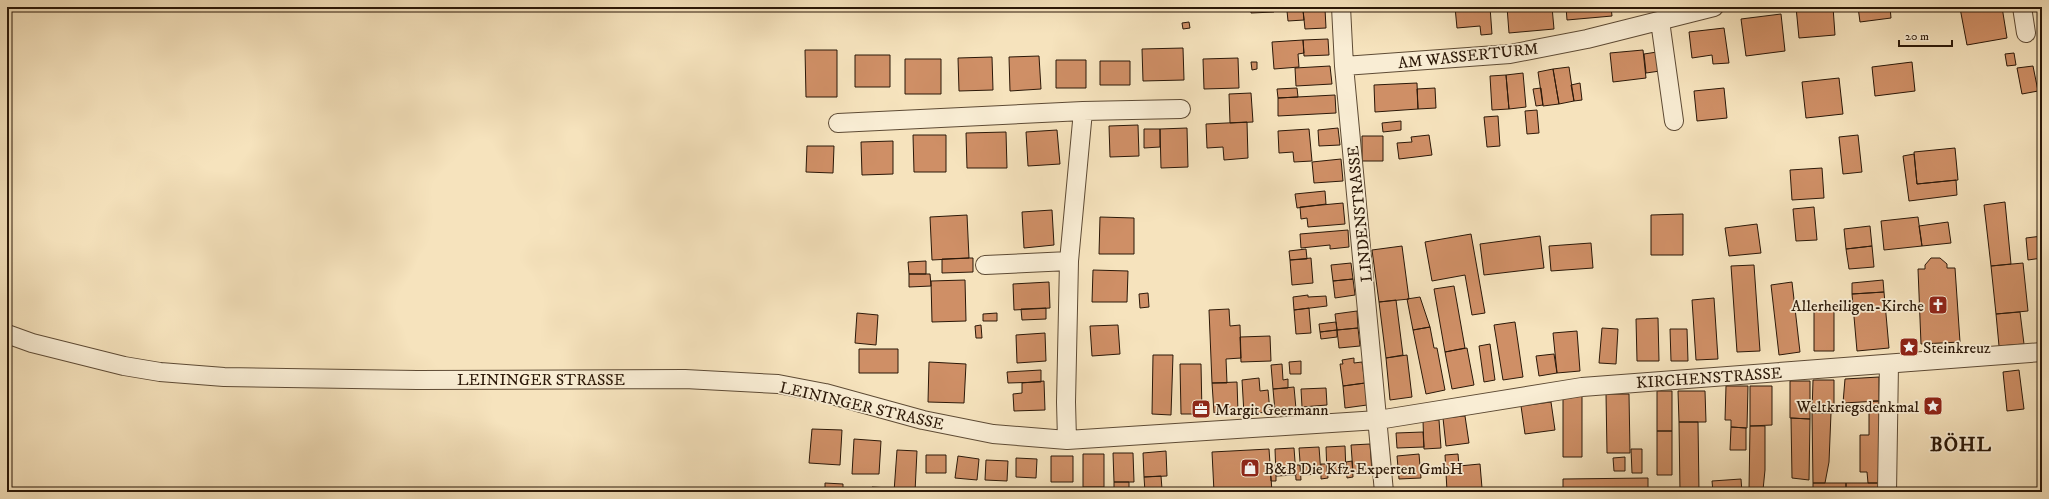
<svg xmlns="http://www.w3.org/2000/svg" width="2049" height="499" font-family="'IM FELL DW Pica',serif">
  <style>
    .building { fill: #cf8f66; stroke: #2b1808 }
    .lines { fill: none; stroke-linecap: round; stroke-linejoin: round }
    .minor-casing { stroke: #5e4b35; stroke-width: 20 }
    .minor { stroke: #f9edd4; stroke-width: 18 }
    .labels { text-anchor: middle; stroke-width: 3.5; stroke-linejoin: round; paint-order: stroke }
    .street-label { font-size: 16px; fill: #2b1808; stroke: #f9edd4 }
    .poi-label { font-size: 16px; fill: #2b1808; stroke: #f9edd4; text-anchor: start }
    .district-label { font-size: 20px; font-weight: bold; letter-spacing: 1px; fill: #2b1808; stroke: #f9edd4 }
  </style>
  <rect width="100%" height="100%" fill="#f6e3bd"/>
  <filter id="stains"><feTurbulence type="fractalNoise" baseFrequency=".005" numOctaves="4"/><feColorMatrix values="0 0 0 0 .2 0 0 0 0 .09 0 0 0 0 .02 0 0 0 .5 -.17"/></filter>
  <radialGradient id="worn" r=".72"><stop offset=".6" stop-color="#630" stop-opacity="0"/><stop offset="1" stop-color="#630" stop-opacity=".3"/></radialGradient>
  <path class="building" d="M1251,7H1273L1274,12L1251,13Z
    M1455,7H1490L1492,34L1481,35L1480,26L1457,28Z
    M1507,7H1552L1554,29L1509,33Z
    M1566,7H1611L1612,16L1567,20Z
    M1796,7H1833L1835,35L1799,38Z
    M1858,7H1890L1891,18L1860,22Z
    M1982,7V9L2002,7L2007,38L1967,45L1960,8Z
    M1325,9L1326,28L1305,29L1303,10Z
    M1303,10L1304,20L1288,21L1287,11Z
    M1781,14L1785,51L1746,56L1741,19Z
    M1189,22L1190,28L1183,29L1182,23Z
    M1724,28L1729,63L1713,64L1712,55L1692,58L1689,32Z
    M1328,39L1329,55L1304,56L1303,40Z
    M1303,40L1304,53L1298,54L1299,67L1274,69L1272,42Z
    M1183,48L1184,80L1143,81L1142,49Z
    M805,50H837V97H806Z
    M1643,50L1646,78L1613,82L1610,53Z
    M1657,52L1660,71L1646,73L1644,54Z
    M2014,53L2016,65L2007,66L2005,54Z
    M855,55H890V87H855Z
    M1039,56L1041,89L1010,91L1009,57Z
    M992,57L993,90L959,91L958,58Z
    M1238,58L1239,88L1204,89L1203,59Z
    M905,59H941V94H905Z
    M1056,60H1086V88H1056Z
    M1100,61H1130V85H1100Z
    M1251,62H1257V69L1252,70Z
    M1912,62L1915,91L1875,96L1872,67Z
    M1330,66L1332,84L1296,86L1295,68Z
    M2033,66L2038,91L2022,94L2017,68Z
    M1569,67L1574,101L1559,104L1553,69Z
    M1553,69L1559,104L1543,106L1538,72Z
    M1523,73L1526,107L1509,109L1506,75Z
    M1506,75L1509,109L1492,110L1490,76Z
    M1839,78L1843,114L1806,118L1802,82Z
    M1417,83L1418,109L1375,112L1374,85Z
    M1580,83L1582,100L1574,101L1571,85Z
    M1297,88L1298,97L1278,98L1277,89Z
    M1435,88L1436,108L1418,109L1417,89Z
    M1541,88L1543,105L1536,106L1533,89Z
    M1724,88L1727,118L1697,121L1694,91Z
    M1251,93L1253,122L1230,123L1229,94Z
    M1335,95L1336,113L1278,116V98Z
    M1537,110L1539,133L1527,134L1525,111Z
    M1498,116L1500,146L1487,147L1484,117Z
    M1401,121V130L1383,132L1382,123Z
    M1247,122L1248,158L1224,160L1223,147L1207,148L1206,124Z
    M1138,125L1139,156L1110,157L1109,126Z
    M1187,128L1188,167L1161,168L1160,129Z
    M1338,128L1340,145L1319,146L1318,130Z
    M1144,129H1160V147L1144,148Z
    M1309,129L1312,161L1294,162L1293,152L1279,153L1278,131Z
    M1057,130L1060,164L1028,166L1026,132Z
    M1006,132L1007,168H967L966,133Z
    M913,135H946V172H914Z
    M1429,135L1432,155L1399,159L1397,143L1412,142L1411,137Z
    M1858,135L1862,172L1843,174L1839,137Z
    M1362,136H1383V161H1362Z
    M893,141V174L862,175L861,142Z
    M807,146H834L833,173L806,172Z
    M1955,148L1958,180L1917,184L1914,152Z
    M1914,154L1917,184L1956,180L1957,195L1909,201L1903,156Z
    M1341,159L1343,181L1314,183L1312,162Z
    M1822,168L1824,198L1792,200L1790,170Z
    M1325,191L1326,204L1297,208L1295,194Z
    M2005,202L2011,264L1991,266L1984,205Z
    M1343,203L1345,224L1308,227L1307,218L1301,219L1300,207Z
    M1814,207L1817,240L1796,241L1793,209Z
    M1052,210L1054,245L1024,248L1022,212Z
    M1683,214V255H1651V215Z
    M967,215L969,258L932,260L930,217Z
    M1100,217L1134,218V254H1099Z
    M1918,217L1922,246L1884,250L1881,221Z
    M1948,222L1951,243L1922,246L1919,226Z
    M1757,224L1761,253L1729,256L1725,228Z
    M1870,226L1872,246L1846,249L1844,229Z
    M1348,230L1349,247L1330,249V245L1301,248L1300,234Z
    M1471,234L1485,313L1472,315L1465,275L1432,281L1425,242Z
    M1540,236L1544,268L1484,275L1480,244Z
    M2042,236V258L2028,260L2026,238Z
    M1591,243L1593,268L1551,271L1549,246Z
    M1402,246L1409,299L1379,302L1372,250Z
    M1872,246L1874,267L1849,269L1846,249Z
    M1306,249L1307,259L1290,260L1289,251Z
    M969,258H973V272L942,273V259Z
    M1311,258L1313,283L1292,285L1290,260Z
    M1931,258H1940L1947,264V268H1955L1960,342L1921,344L1918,269H1925V265Z
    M926,261V274H909L908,262Z
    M1351,263L1353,279L1333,281L1331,265Z
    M2023,263L2028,311L1996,314L1991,266Z
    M1754,265L1760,351L1737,352L1731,266Z
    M1093,270L1128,271L1127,302H1092Z
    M909,274H930L931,286L909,287Z
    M1353,279L1355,295L1335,298L1333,281Z
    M965,280L966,321L932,322L931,281Z
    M1883,280L1884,292L1852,294V283Z
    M1049,282L1050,308L1014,310L1013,284Z
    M1792,282L1800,352L1779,355L1771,285Z
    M1454,286L1465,348L1445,352L1434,289Z
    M1884,292L1889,348L1857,351L1852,294Z
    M1148,293L1149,307L1140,308L1139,294Z
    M1308,295V297L1326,296L1327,306L1294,310L1293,297Z
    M1420,297L1430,327L1413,330L1407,299Z
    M1714,298L1718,359L1696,360L1692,300Z
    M1396,300L1403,355L1386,358L1379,302Z
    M1046,308V319L1022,320L1021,309Z
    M1309,308L1311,333L1296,334L1294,310Z
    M1229,309L1230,326L1240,325L1241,358L1226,359L1227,383H1212L1209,310Z
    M1814,310H1834V351H1814Z
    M1357,311L1358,328L1337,330L1335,314Z
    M2020,312L2024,344L1999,346L1996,314Z
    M857,313L878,315L876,345L855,343Z
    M997,313V321H983V314Z
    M1658,318L1659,361H1637L1636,319Z
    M1336,322L1337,330L1320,332L1319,324Z
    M1515,322L1523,377L1503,380L1494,325Z
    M981,325L982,338H976L975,326Z
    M1118,325L1120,354L1092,356L1090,326Z
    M1430,327L1434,348H1437L1445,390L1426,394L1413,330Z
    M1358,328L1360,346L1339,348L1337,330Z
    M1602,328L1618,329L1616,364L1599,363Z
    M1670,329H1687L1688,361H1671Z
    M1337,330V337L1321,339L1320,332Z
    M1577,331L1580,371L1557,373L1553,333Z
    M1045,333L1046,361L1017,363L1016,335Z
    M1270,336L1271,361L1241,362L1240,337Z
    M1490,344L1495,380L1484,382L1479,346Z
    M1467,348L1474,385L1452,389L1445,352Z
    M859,349H898V373H859Z
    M1554,354L1557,373L1539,376L1536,356Z
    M1153,355H1173L1171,415L1152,414Z
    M1407,355L1412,397L1390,400L1386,358Z
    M1354,358V363L1362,362L1365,383L1343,386L1340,364H1343L1342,360Z
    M1301,361V374H1290L1289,362Z
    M929,362L966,364L964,403L928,402Z
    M1180,364H1201L1202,414H1181Z
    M1282,364L1283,380L1288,379V388L1273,389L1271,365Z
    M1041,370V382L1008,383L1007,372Z
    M2019,370L2024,409L2007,411L2003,372Z
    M1879,377V401L1843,403L1845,379Z
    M1259,378L1260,391L1268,390L1270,412L1244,414L1242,380Z
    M1813,380H1834V413H1812Z
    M1044,381L1045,410L1014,411L1013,394L1022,393V383Z
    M1790,381H1810V419L1790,418Z
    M1237,382L1238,412L1214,413L1212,383Z
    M1365,383L1367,405L1345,408L1343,386Z
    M1726,386H1748L1747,428L1731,427V420H1725Z
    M1750,386H1772V425L1750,426Z
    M1294,387L1296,409L1275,411L1273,389Z
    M1326,388L1327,405L1302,407L1301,389Z
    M1657,391H1672V431H1657Z
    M1678,391H1705L1706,422H1679Z
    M1606,394H1629L1630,453H1607Z
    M1582,396V457H1563V399Z
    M1869,401H1879L1880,483H1868L1867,472H1860V435H1869Z
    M1551,402L1555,430L1525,434L1521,406Z
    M1812,413H1831L1829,462L1825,483H1813Z
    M1465,416L1469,443L1446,446L1443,418Z
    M1791,418L1810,419L1809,480L1792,478Z
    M1439,420L1441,448L1424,449L1423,421Z
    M1679,422H1698L1699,492H1680Z
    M1750,426H1765V470L1763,490H1749Z
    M1731,427L1746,428V450H1730Z
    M812,429L842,430L840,465L809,463Z
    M1657,431H1672V475H1657Z
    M1423,432L1424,447L1397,448L1396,433Z
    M854,439L881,441L879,474H852Z
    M1370,444L1372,471L1353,472L1351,445Z
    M1345,446L1346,472L1327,473L1326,447Z
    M1319,447L1321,474L1301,475L1299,448Z
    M1294,448L1296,475L1276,476L1275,449Z
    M1269,449L1272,492H1214L1212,452Z
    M1631,449H1642V473H1632Z
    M897,450L917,451L915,492H894Z
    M1166,451L1167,476L1144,477L1143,453Z
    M1113,453H1133L1134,482H1114Z
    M1083,454H1104V487H1083Z
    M1419,454L1421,478L1399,479L1397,456Z
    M1458,454L1459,466L1480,464L1482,488L1447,491L1445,455Z
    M926,455H946V473H926Z
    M958,456L979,459L977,480L955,478Z
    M1051,456H1073V482H1051Z
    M1625,457V471H1614L1613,458Z
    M1016,458L1037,459L1036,478L1016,477Z
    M986,460L1008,461L1007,481L985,480Z
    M1352,461L1353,477L1347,478L1346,462Z
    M1321,464H1327L1328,478L1321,479Z
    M1276,465V481H1271L1270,466Z
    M1295,465H1300L1301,480H1296Z
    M1161,476L1162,489L1170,488L1171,492H1145L1144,477Z
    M1648,478V492H1563V479Z
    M1741,479L1742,492H1713L1712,481Z
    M1114,482H1129V492H1114Z
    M825,483L843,484V492H825Z
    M1813,483H1846V492H1813Z
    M1846,483H1880V492H1846Z
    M872,487L890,488V492H872Z
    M1442,489L1443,492H1399L1398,491Z
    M1749,490H1777V492H1749Z"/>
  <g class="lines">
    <g class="minor-casing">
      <path id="minor" d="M1341,7L1344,66L1384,492
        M2022,7L2026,33
        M1660,21L1674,121
        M1344,66L1510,54L1587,39L1714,7
        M838,123L1083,111L1181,109
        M985,265L1069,261
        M7,334L32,343L124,366L160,372L224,377L417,380L685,379L778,384L825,393L923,420L993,434L1067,440L1378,420L1582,387L2042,352
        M1067,440L1066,402L1069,261L1083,111
        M1887,492L1889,364"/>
    </g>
    <use href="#minor" class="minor"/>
  </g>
  <defs>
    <g id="church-square" transform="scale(1)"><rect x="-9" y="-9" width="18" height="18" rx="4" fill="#8f2418" stroke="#f9edd4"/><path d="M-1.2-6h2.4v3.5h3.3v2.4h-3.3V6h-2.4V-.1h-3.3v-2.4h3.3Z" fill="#fff"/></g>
    <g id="sight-square" transform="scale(1)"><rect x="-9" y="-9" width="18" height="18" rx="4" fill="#8f2418" stroke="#f9edd4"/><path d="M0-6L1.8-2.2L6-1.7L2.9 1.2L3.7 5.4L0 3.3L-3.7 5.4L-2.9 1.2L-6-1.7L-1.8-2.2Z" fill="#fff"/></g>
    <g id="office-square" transform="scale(1)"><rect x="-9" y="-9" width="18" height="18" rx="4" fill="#8f2418" stroke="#f9edd4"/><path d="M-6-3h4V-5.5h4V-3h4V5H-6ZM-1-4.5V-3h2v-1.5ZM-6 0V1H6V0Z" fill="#fff"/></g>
    <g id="shop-square" transform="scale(1)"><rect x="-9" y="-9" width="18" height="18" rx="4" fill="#8f2418" stroke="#f9edd4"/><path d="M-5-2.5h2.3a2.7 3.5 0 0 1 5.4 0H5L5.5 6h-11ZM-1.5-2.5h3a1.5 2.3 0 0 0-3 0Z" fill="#fff"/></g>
  </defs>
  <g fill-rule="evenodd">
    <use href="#church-square" x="1938" y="305"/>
    <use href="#sight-square" x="1909" y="347"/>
    <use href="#sight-square" x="1933" y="406"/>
    <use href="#office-square" x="1201" y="409"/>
    <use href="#shop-square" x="1250" y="468"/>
  </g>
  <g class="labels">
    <g class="street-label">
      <text transform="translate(1468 55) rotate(-6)" y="6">AM WASSERTURM</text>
      <text transform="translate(1359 214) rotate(-96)" y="6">LINDENSTRASSE</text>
      <text transform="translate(1709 377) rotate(-4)" y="6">KIRCHENSTRASSE</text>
      <text x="541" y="385">LEININGER STRASSE</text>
      <text transform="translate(862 405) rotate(13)" y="6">LEININGER STRASSE</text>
    </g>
    <g class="poi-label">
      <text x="1924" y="311" text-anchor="end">Allerheiligen-Kirche</text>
      <text x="1923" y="353">Steinkreuz</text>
      <text x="1919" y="412" text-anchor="end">Weltkriegsdenkmal</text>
      <text x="1215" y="415">Margit Geermann</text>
      <text x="1264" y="474">B&amp;B Die Kfz-Experten GmbH</text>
    </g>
    <g class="district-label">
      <text x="1961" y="451">BÖHL</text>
    </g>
  </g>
  <rect width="2049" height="499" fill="none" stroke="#f6e3bd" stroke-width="24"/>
  <rect x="8" y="8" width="2033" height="483" fill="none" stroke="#2b1808" stroke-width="2"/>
  <rect x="12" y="12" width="2025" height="475" fill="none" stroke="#2b1808"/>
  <path d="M1899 40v6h53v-6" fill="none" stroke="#2b1808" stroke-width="2"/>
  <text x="1905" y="40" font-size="12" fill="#2b1808" stroke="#f9edd4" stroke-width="3" paint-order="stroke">20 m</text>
  <rect width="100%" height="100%" filter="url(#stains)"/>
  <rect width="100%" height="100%" fill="url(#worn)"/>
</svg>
